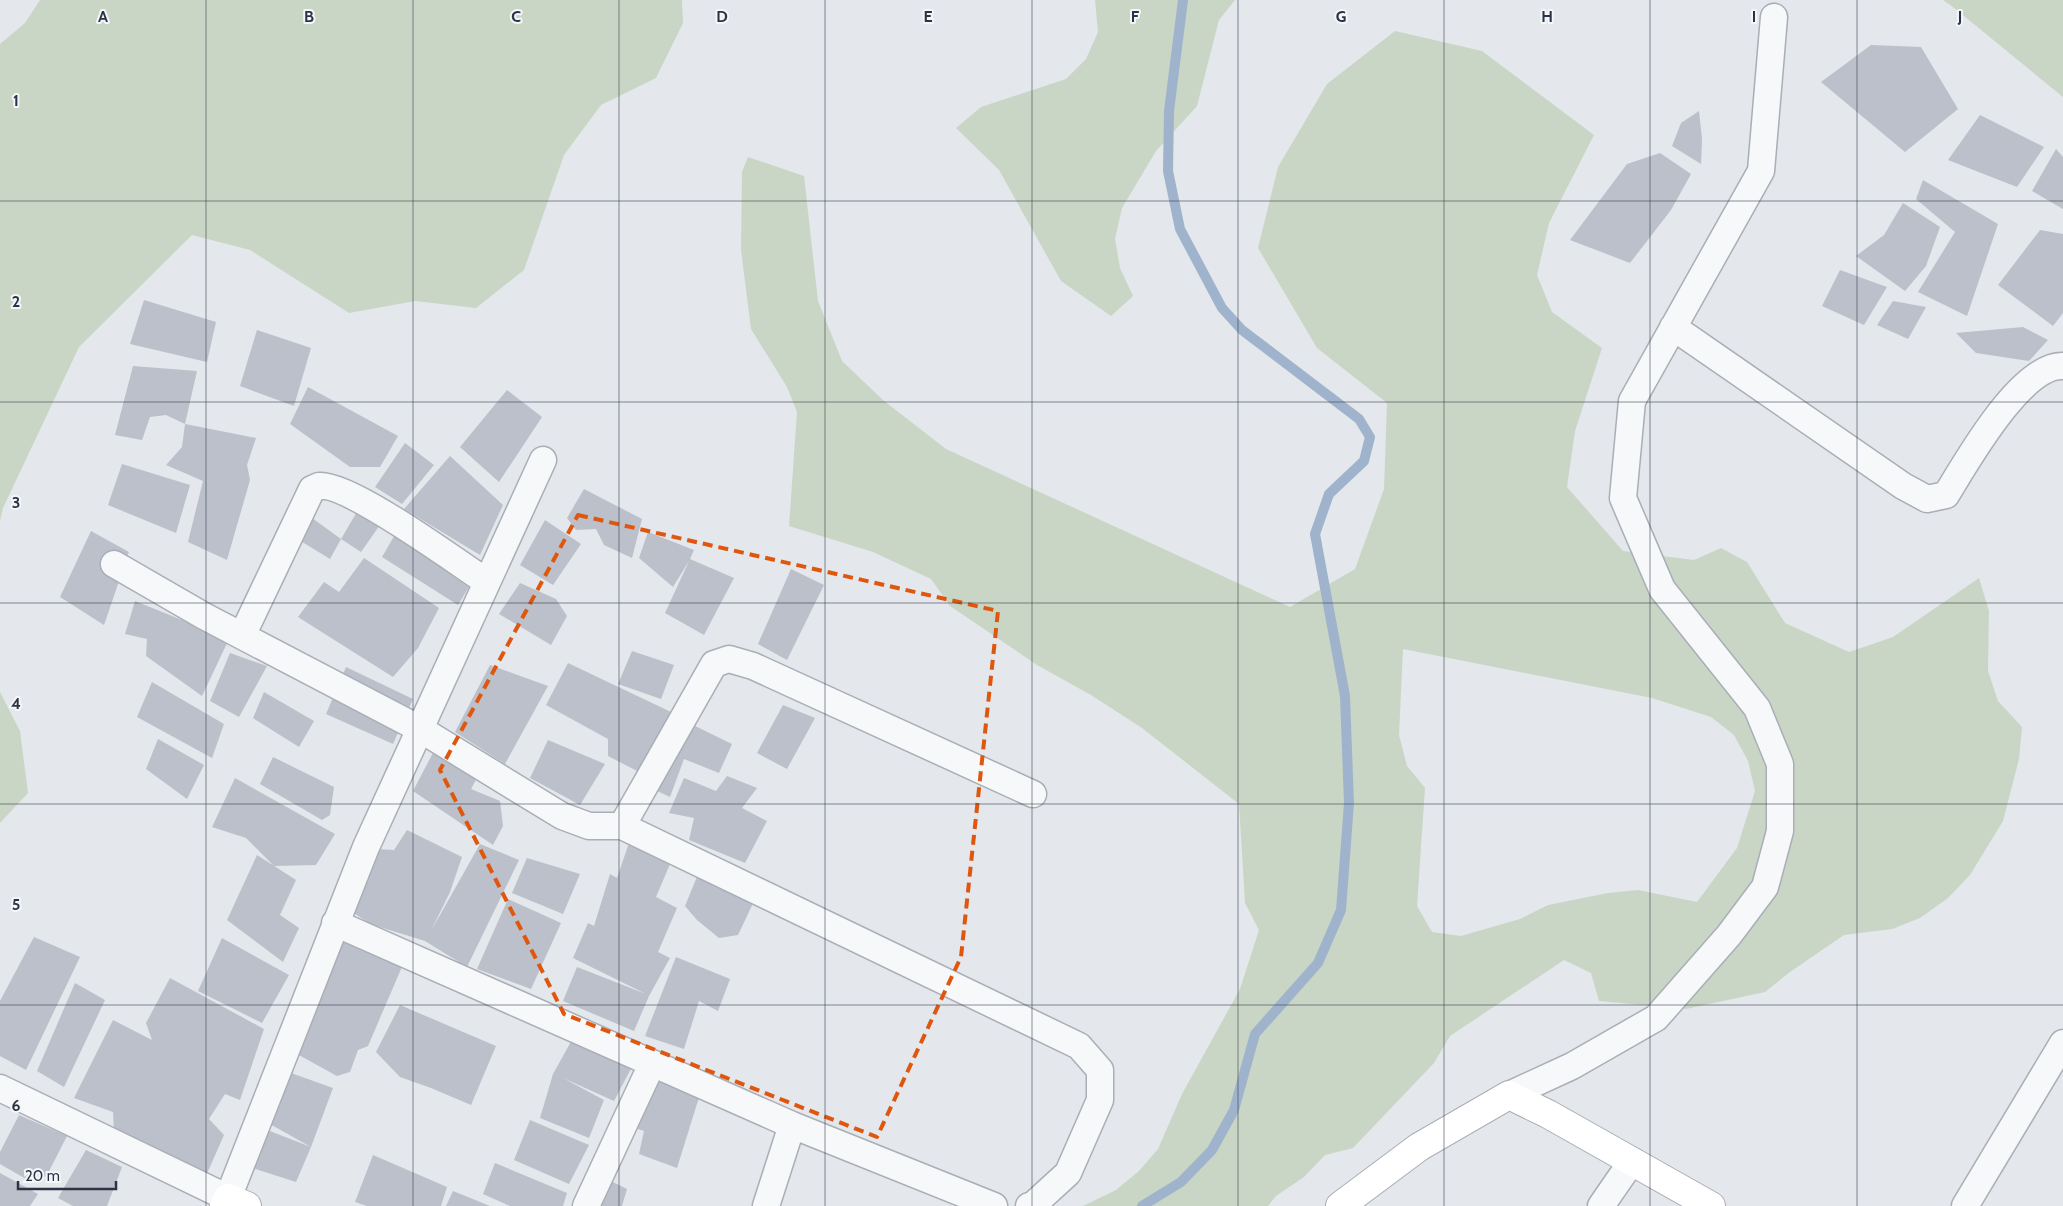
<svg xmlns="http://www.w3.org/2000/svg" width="2063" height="1206" font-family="Cabin,sans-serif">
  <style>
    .green { fill: #c9d6c5; fill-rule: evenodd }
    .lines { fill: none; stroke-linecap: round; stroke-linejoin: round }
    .stream { stroke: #9fb4cc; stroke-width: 10 }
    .building { fill: #bbc0ca }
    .street-casing { stroke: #a9aeb7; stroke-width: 29 }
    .secondary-casing { stroke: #a9aeb7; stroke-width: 30 }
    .street { stroke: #f7f8fa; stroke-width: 26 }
    .secondary { stroke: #fff; stroke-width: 28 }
    .marked { fill: none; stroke: #df570f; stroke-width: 4; stroke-dasharray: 10 6; stroke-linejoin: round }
    .grid { fill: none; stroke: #2b3445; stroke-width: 1; stroke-opacity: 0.55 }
    .grid-label { font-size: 16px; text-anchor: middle; font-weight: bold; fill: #2b3445; stroke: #f4f6f9; stroke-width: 4; stroke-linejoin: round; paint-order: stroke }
  </style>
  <rect width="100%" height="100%" fill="#e4e7ec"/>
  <path class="green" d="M40,0H682L683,23L656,78L601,105L564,155L524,270L476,308L415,301L349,313L250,250L192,235L79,347L3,508L0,521V44L25,23Z
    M1095,0H1235L1219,20L1197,106L1156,151L1122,208L1115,239L1120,268L1133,296L1111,316L1061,281L999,170L956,128L981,107L1066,79L1086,59L1098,32Z
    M1943,0H2063V97L1953,7Z
    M1395,31L1482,51L1594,135L1549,223L1537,275L1552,312L1602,348L1575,431L1567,487L1623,551L1694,560L1721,548L1747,562L1785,623L1849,652L1893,637L1979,578L1989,611L1988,671L1998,701L2022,727L2019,759L2003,821L1970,875L1948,898L1920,918L1892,929L1844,935L1790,972L1765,992L1686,1009L1599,1001L1591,973L1564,960L1450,1036L1434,1063L1353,1148L1325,1155L1304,1177L1276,1196L1268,1206H1083L1116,1190L1139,1171L1158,1149L1182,1094L1240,989L1259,930L1245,903L1239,804L1142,728L1091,695L1037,665L950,606L931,579L873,552L789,526L797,412L787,387L751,329L741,250L742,172L748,157L804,176L818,301L842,361L883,400L946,449L1290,607L1355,569L1384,489L1387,403L1317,348L1258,248L1278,167L1327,84ZM1403,649L1652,698L1711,717L1734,735L1748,761L1755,791L1737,848L1697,902L1638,890L1608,893L1548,905L1520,919L1461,936L1432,932L1417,906L1425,788L1407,766L1399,735Z
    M0,692L20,731L28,793L0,823Z"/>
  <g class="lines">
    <path class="stream" d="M1142,1206L1181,1182L1212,1150L1234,1110L1255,1034L1318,963L1341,910L1349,803L1345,696L1315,534L1329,494L1364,461L1370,437L1359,419L1242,330L1222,308L1180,229L1168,171L1169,111L1183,0"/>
  </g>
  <path class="building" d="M1871,45L1921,47L1958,109L1905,152L1821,82Z
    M1699,111L1702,139L1701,164L1672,146L1681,123Z
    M1980,115L2044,147L2017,187L1948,160Z
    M2056,149L2063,157V209L2032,191Z
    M1660,153L1691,174L1671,210L1630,263L1570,240L1627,164Z
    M1923,180L1998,224L1967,316L1918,292L1955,232L1916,199Z
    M1903,203L1940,227L1926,266L1905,291L1856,256L1884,235Z
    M2040,230L2063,234V313L2053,326L1998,285Z
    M1840,270L1887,287L1864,325L1822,306Z
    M144,300L216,322L207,362L130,344Z
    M1893,301L1926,307L1908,339L1877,325Z
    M2023,327L2048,340L2029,361L1976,353L1956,333Z
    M257,330L311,348L294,406L240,386Z
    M133,366L197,371L185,424L166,415L150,417L142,440L115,435Z
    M308,387L398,436L380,467H350L290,424Z
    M507,390L542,417L499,482L460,447Z
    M185,424L256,438L247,465L250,480L227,560L188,542L203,481L166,465L182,447Z
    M405,443L434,465L402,504L375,487Z
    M450,456L503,505L480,555L404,509Z
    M122,464L190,485L176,533L108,505Z
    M584,489L642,519L632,558L604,545L596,529L576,530L567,518Z
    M358,510L382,522L361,552L341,539L330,559L299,540L312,518L341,539Z
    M404,519L483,564L458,605L382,557Z
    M545,520L581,544L553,585L520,565Z
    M91,531L129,552L104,625L60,597Z
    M648,532L694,550L690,559L734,578L704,635L665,613L689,561L673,587L639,558Z
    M364,558L439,608L418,648L393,677L298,617L324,582L339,592Z
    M791,569L824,585L787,660L758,644Z
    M520,583L556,599L567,616L551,645L499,614Z
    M135,601L229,639L202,696L146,656L147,639L125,634Z
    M632,651L674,665L661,699L618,684Z
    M230,653L267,666L239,717L210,701Z
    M568,663L671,712L639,772L608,756V739L546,705Z
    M490,665L548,686L505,764L455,732Z
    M346,667L413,699L393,744L326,714Z
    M152,682L224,724L212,758L137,717Z
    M264,692L314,721L299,747L253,718Z
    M783,705L815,718L787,769L757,753Z
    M689,723L732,744L719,773L684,759L670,797L653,789Z
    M158,739L204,765L187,799L146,769Z
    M548,740L605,764L580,805L530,778Z
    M435,749L479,774L471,789L500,801L503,826L493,845L413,791Z
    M273,757L334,787L330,815L322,820L260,784Z
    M727,776L757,788L742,808L767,821L745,863L689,840L694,818L669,813L684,778L716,791Z
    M235,778L335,834L316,865L274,866L246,838L212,827Z
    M407,830L462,857L450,892L431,931L480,844L519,860L467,967L425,941L370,924L348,909L376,849L394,850Z
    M630,840L673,857L656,897L677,908L658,952L670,958L649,996L634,1031L563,1001L577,967L646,994L573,958L588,923L594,926L610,874L617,878Z
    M257,855L296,880L280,915L299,928L283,962L227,920Z
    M527,858L580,874L563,914L512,893Z
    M699,872L756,897L738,935L719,938L697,920L685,906Z
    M508,899L561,923L531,989L477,969Z
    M341,933L404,962L368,1046L358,1050L350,1072L337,1076L297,1054Z
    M34,937L80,957L26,1070L0,1056V1001Z
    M222,938L289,975L262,1023L198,991Z
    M676,957L730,979L718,1011L699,1001L684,1049L645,1036Z
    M170,978L264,1029L240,1100L225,1094L209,1119L224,1135L205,1178L114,1131L113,1112L74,1098L113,1020L152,1040L146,1023Z
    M75,983L105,1000L64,1087L37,1071Z
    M400,1005L496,1046L471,1105L431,1088L400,1077L376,1052Z
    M573,1038L634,1063L614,1101L563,1078L604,1100L589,1138L540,1118L553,1074Z
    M639,1069L701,1091L677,1168L639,1154L644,1131L611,1120Z
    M291,1073L333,1088L311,1147L296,1182L249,1167L262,1128L311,1147L268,1123Z
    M19,1115L67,1136L46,1177L33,1171L26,1179L0,1164V1152Z
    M530,1120L589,1145L569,1184L514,1160Z
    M86,1150L122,1167L107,1206H73L58,1198Z
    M373,1155L447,1187L441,1206H367L355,1202Z
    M495,1163L567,1193L563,1206H510L483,1194Z
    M593,1172L627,1189L622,1206H579Z
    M0,1173L38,1194L30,1206H0Z
    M453,1191L490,1206H446Z"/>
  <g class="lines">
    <g class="street-casing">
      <path id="street" d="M1673,327L1903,486L1927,499L1946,495C1966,463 2021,364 2063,366
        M114,564L204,616L420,729L562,816L589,826H622L1079,1046L1100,1070V1100L1068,1173L1033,1205L1029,1206
        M242,636L312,489C315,488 317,487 319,486C348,482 458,563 487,582
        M622,826L714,664L729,659L753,666L1033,794
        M335,923L792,1125L994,1206
        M0,1088L228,1198L366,847L543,460
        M1509,1095L1572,1066L1656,1018L1729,935L1765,887L1780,831V764L1757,708L1662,589L1623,498L1632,401L1761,171L1774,17
        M586,1206L652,1064
        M766,1206L792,1125
        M1601,1206L1632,1161
        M1965,1206L2063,1043"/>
    </g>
    <g class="secondary-casing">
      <path id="secondary" d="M224,1206L228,1198L247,1206
        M1340,1206L1419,1147L1509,1095L1548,1114L1711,1206"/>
    </g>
    <use href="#street" class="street"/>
    <use href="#secondary" class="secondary"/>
  </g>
  <path class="marked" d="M578,515L998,611L961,957L877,1137L564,1014L440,770Z"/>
  <path class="grid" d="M206,0V1206M413,0V1206M619,0V1206M825,0V1206M1032,0V1206M1238,0V1206M1444,0V1206M1650,0V1206M1857,0V1206M0,201H2063M0,402H2063M0,603H2063M0,804H2063M0,1005H2063"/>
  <g class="grid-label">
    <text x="103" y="22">A</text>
    <text x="309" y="22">B</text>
    <text x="516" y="22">C</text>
    <text x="722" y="22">D</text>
    <text x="928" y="22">E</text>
    <text x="1135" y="22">F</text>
    <text x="1341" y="22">G</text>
    <text x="1547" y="22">H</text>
    <text x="1754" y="22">I</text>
    <text x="1960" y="22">J</text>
    <text x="16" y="106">1</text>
    <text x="16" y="307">2</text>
    <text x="16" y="508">3</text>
    <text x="16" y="709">4</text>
    <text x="16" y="910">5</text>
    <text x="16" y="1111">6</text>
  </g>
  <path d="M18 1181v8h98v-8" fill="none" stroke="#2b3445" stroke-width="2.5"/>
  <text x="25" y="1181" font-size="15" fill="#2b3445" stroke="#f4f6f9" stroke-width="4" paint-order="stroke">20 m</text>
</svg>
